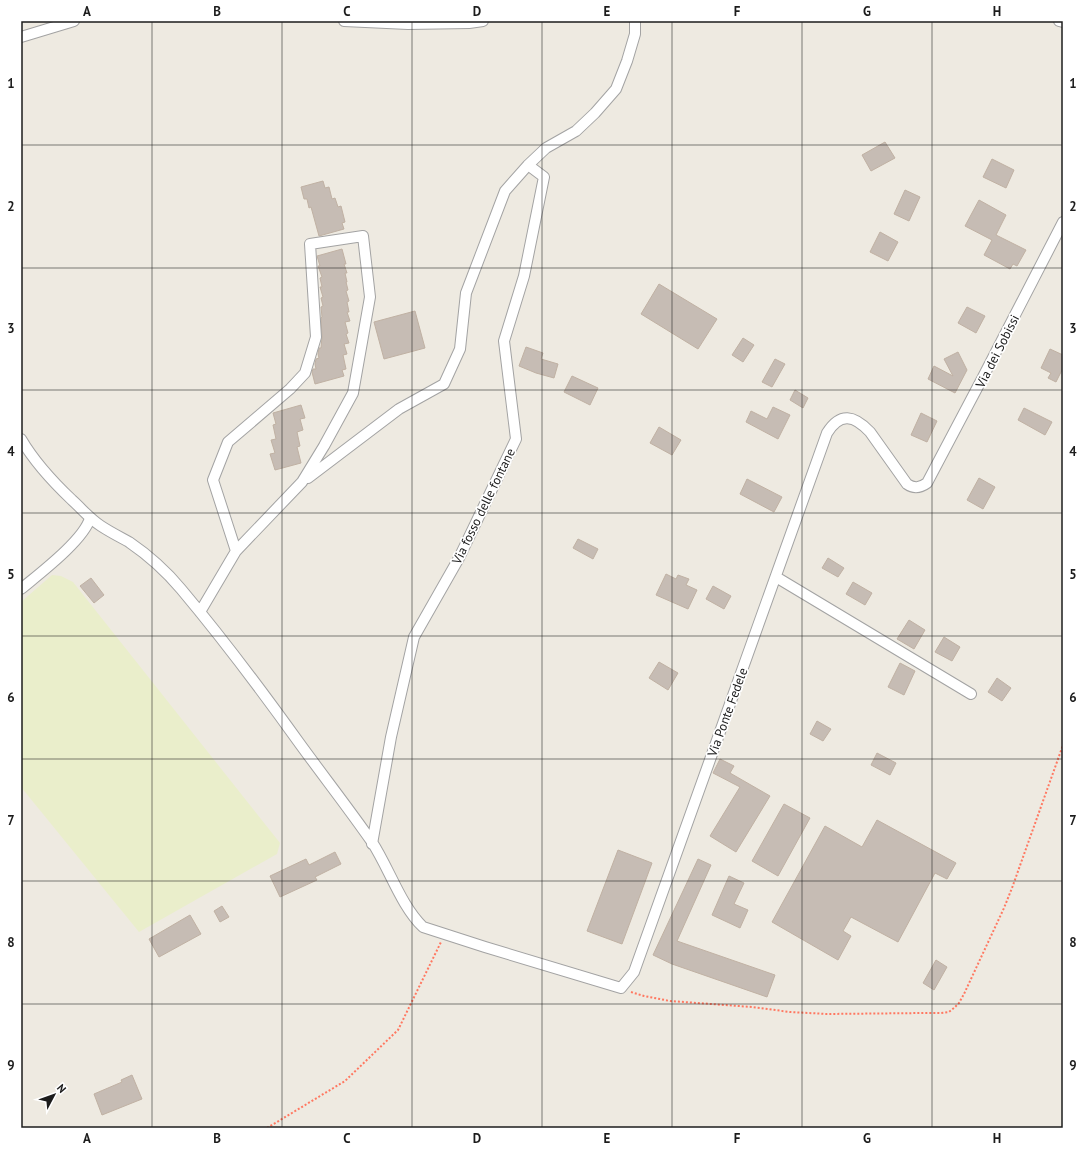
<svg xmlns="http://www.w3.org/2000/svg" width="1084" height="1149" font-family="'PT Sans',sans-serif">
  <style>
    .farmland { fill: #eaeecb }
    .building { fill: #c6bcb4; stroke: #c0b1a3 }
    .lines { fill: none; stroke-linecap: round; stroke-linejoin: round }
    .street-casing { stroke: #a3a3a3; stroke-width: 12 }
    .path { stroke: #ff7861; stroke-width: 2; stroke-dasharray: 2 2; stroke-linecap: butt }
    .street { stroke: #fff; stroke-width: 10 }
    .grid { fill: none; stroke: #1c1c1c; stroke-width: 1; stroke-opacity: 0.55 }
    .labels { text-anchor: middle; stroke-width: 3.5; stroke-linejoin: round; paint-order: stroke }
    .street-label { font-size: 13px; fill: #1c1c1c; stroke: #fff }
    .neatline { fill: none; stroke: #1c1c1c; stroke-width: 1.5 }
    .grid-label { font-size: 13px; text-anchor: middle; font-weight: bold; fill: #1c1c1c }
  </style>
  <rect width="100%" height="100%" fill="#eeeae1"/>
  <path class="farmland" d="M52,575L61,576L73,582L280,843L277,854L139,932L21,787V602Z"/>
  <path class="building" d="M885,142L895,158L871,171L862,155Z
    M992,159L1014,170L1006,188L983,177Z
    M323,181L325,188L329,187L332,199L335,198L338,207L341,206L345,222L342,223L344,229L319,236L311,207L309,208L307,199H304L301,187Z
    M905,190L920,197L909,221L894,214Z
    M979,200L1006,215L996,235L1026,250L1017,266L1013,264L1010,269L984,255L992,240L965,226Z
    M880,232L898,242L888,261L870,252Z
    M342,249L346,264H344L347,273H345L347,282H346L348,290L346,291L349,301L347,302L349,312H347L350,321L345,322L348,333L346,334L349,343L344,344L347,354L343,355L346,369L342,370L344,376L315,384L312,372L313,369H316L315,364L316,359L319,358L318,354L319,348H321L322,337L321,318L322,317L321,307L323,306L321,298L323,297L320,287H322L320,278L322,277L318,266H320L317,256Z
    M659,284L717,319L698,349L641,314Z
    M967,307L985,316L976,333L958,323Z
    M415,311L425,348L384,359L374,322Z
    M743,338L754,345L743,362L732,355Z
    M526,347L543,353L541,359L558,364L554,378L536,373L519,366Z
    M1050,349L1063,355V368L1056,382L1048,378L1051,373L1041,368Z
    M958,352L967,370L955,393L928,379L934,366L953,376L944,359Z
    M775,359L785,364L772,387L762,382Z
    M572,376L598,388L590,405L564,392Z
    M795,390L808,398L803,408L790,400Z
    M301,405L305,418L300,419L303,430L297,432L300,446L297,447L301,463L275,470L270,454L275,453L271,440L276,439L273,425L276,424L273,413Z
    M773,407L790,415L778,439L746,422L751,411L767,419Z
    M1024,408L1052,422L1045,435L1018,420Z
    M921,413L937,421L927,442L911,435Z
    M659,427L681,440L672,455L650,443Z
    M979,478L995,487L983,509L967,500Z
    M747,479L782,497L774,512L740,494Z
    M578,539L598,549L593,559L573,548Z
    M828,558L844,568L838,577L822,568Z
    M666,574L676,579L678,575L689,579L686,585L697,590L688,609L656,595Z
    M91,578L104,595L94,603L80,586Z
    M853,582L872,593L865,605L846,594Z
    M713,586L731,596L724,609L706,599Z
    M909,620L925,630L914,649L897,639Z
    M944,637L960,647L952,661L935,652Z
    M659,662L678,673L668,690L649,678Z
    M900,663L915,671L904,695L888,687Z
    M997,678L1011,688L1002,701L988,692Z
    M817,721L831,729L823,741L810,734Z
    M877,753L896,763L890,775L871,765Z
    M720,759L734,766L730,773L770,796L736,852L710,836L740,787L713,773Z
    M784,804L810,818L778,876L752,861Z
    M877,820L956,863L947,879L935,873L898,942L851,917L843,931L851,936L838,960L772,922L825,826L862,847Z
    M618,850L652,863L622,944L587,931Z
    M335,852L341,864L315,877L317,880L280,897L270,876L306,859L309,865Z
    M698,859L711,865L677,941L775,975L767,997L672,964L653,955Z
    M729,876L744,883L734,904L748,910L740,928L712,915Z
    M222,906L229,917L220,922L214,911Z
    M190,915L201,934L159,957L149,939Z
    M936,960L947,967L934,990L923,983Z
    M132,1075L142,1099L102,1115L94,1094L122,1082L121,1080Z"/>
  <g class="lines">
    <g class="street-casing">
      <path id="street" d="M344,21L408,24L469,23L483,21
        M1059,21L1063,22
        M21,37L74,21
        M21,439C35,463 53,482 72,500C82,509 90,519 101,526C110,532 120,537 129,542C148,555 166,571 181,589C223,639 262,691 300,744C324,777 349,809 372,842C389,868 401,906 423,927L485,947L621,988L634,972L827,433C840,412 854,415 870,432L907,484C914,489 920,488 927,483L984,375L1063,222
        M308,478L399,409L444,384L460,349L466,293L505,191L528,165
        M776,577L971,694
        M21,589C39,574 84,540 90,518
        M200,612L236,551L302,482L324,446L353,393L370,297L363,236L310,244L316,337L305,373L290,389L228,442L213,480L236,551
        M372,844L391,737L414,637L459,558L516,439L504,341L524,276L544,177L528,165L546,148L576,131L595,113L616,89L627,61L635,34V21"/>
    </g>
    <path class="path" d="M631,992L644,996L670,1001L752,1007L790,1012L827,1014L924,1013H941L949,1012L954,1008L959,1003L964,994L1004,908L1012,888L1063,745
      M267,1128L345,1081L398,1030L441,942"/>
    <use href="#street" class="street"/>
  </g>
  <path class="grid" d="M152,21V1128M282,21V1128M412,21V1128M542,21V1128M672,21V1128M802,21V1128M932,21V1128M21,145H1063M21,268H1063M21,390H1063M21,513H1063M21,636H1063M21,759H1063M21,881H1063M21,1004H1063"/>
  <g class="labels">
    <g class="street-label">
      <text transform="translate(997 351) rotate(-63)" y="5">Via dei Sobissi</text>
      <text transform="translate(483 506) rotate(-64)" y="5">Via fosso delle fontane</text>
      <text transform="translate(727 712) rotate(-70)" y="5">Via Ponte Fedele</text>
    </g>
  </g>
  <rect width="1084" height="1149" fill="none" stroke="#ffffff" stroke-width="44"/>
  <g transform="translate(54 1095) rotate(49)" stroke="#ffffff" stroke-width="3" paint-order="stroke">
  <path d="M0-3L7 15L0 10L-7 15Z" fill="#1c1c1c"/>
  <text y="-6" font-size="11" font-weight="bold" text-anchor="middle" fill="#1c1c1c">N</text>
  </g>
  <rect x="22" y="22" width="1040" height="1105" class="neatline"/>
  <g class="grid-label">
    <text x="87" y="16">A</text>
    <text x="217" y="16">B</text>
    <text x="347" y="16">C</text>
    <text x="477" y="16">D</text>
    <text x="607" y="16">E</text>
    <text x="737" y="16">F</text>
    <text x="867" y="16">G</text>
    <text x="997" y="16">H</text>
    <text x="11" y="88">1</text>
    <text x="1073" y="88">1</text>
    <text x="11" y="211">2</text>
    <text x="1073" y="211">2</text>
    <text x="11" y="333">3</text>
    <text x="1073" y="333">3</text>
    <text x="11" y="456">4</text>
    <text x="1073" y="456">4</text>
    <text x="11" y="579">5</text>
    <text x="1073" y="579">5</text>
    <text x="11" y="702">6</text>
    <text x="1073" y="702">6</text>
    <text x="11" y="825">7</text>
    <text x="1073" y="825">7</text>
    <text x="11" y="947">8</text>
    <text x="1073" y="947">8</text>
    <text x="11" y="1070">9</text>
    <text x="1073" y="1070">9</text>
    <text x="87" y="1143">A</text>
    <text x="217" y="1143">B</text>
    <text x="347" y="1143">C</text>
    <text x="477" y="1143">D</text>
    <text x="607" y="1143">E</text>
    <text x="737" y="1143">F</text>
    <text x="867" y="1143">G</text>
    <text x="997" y="1143">H</text>
  </g>
</svg>
